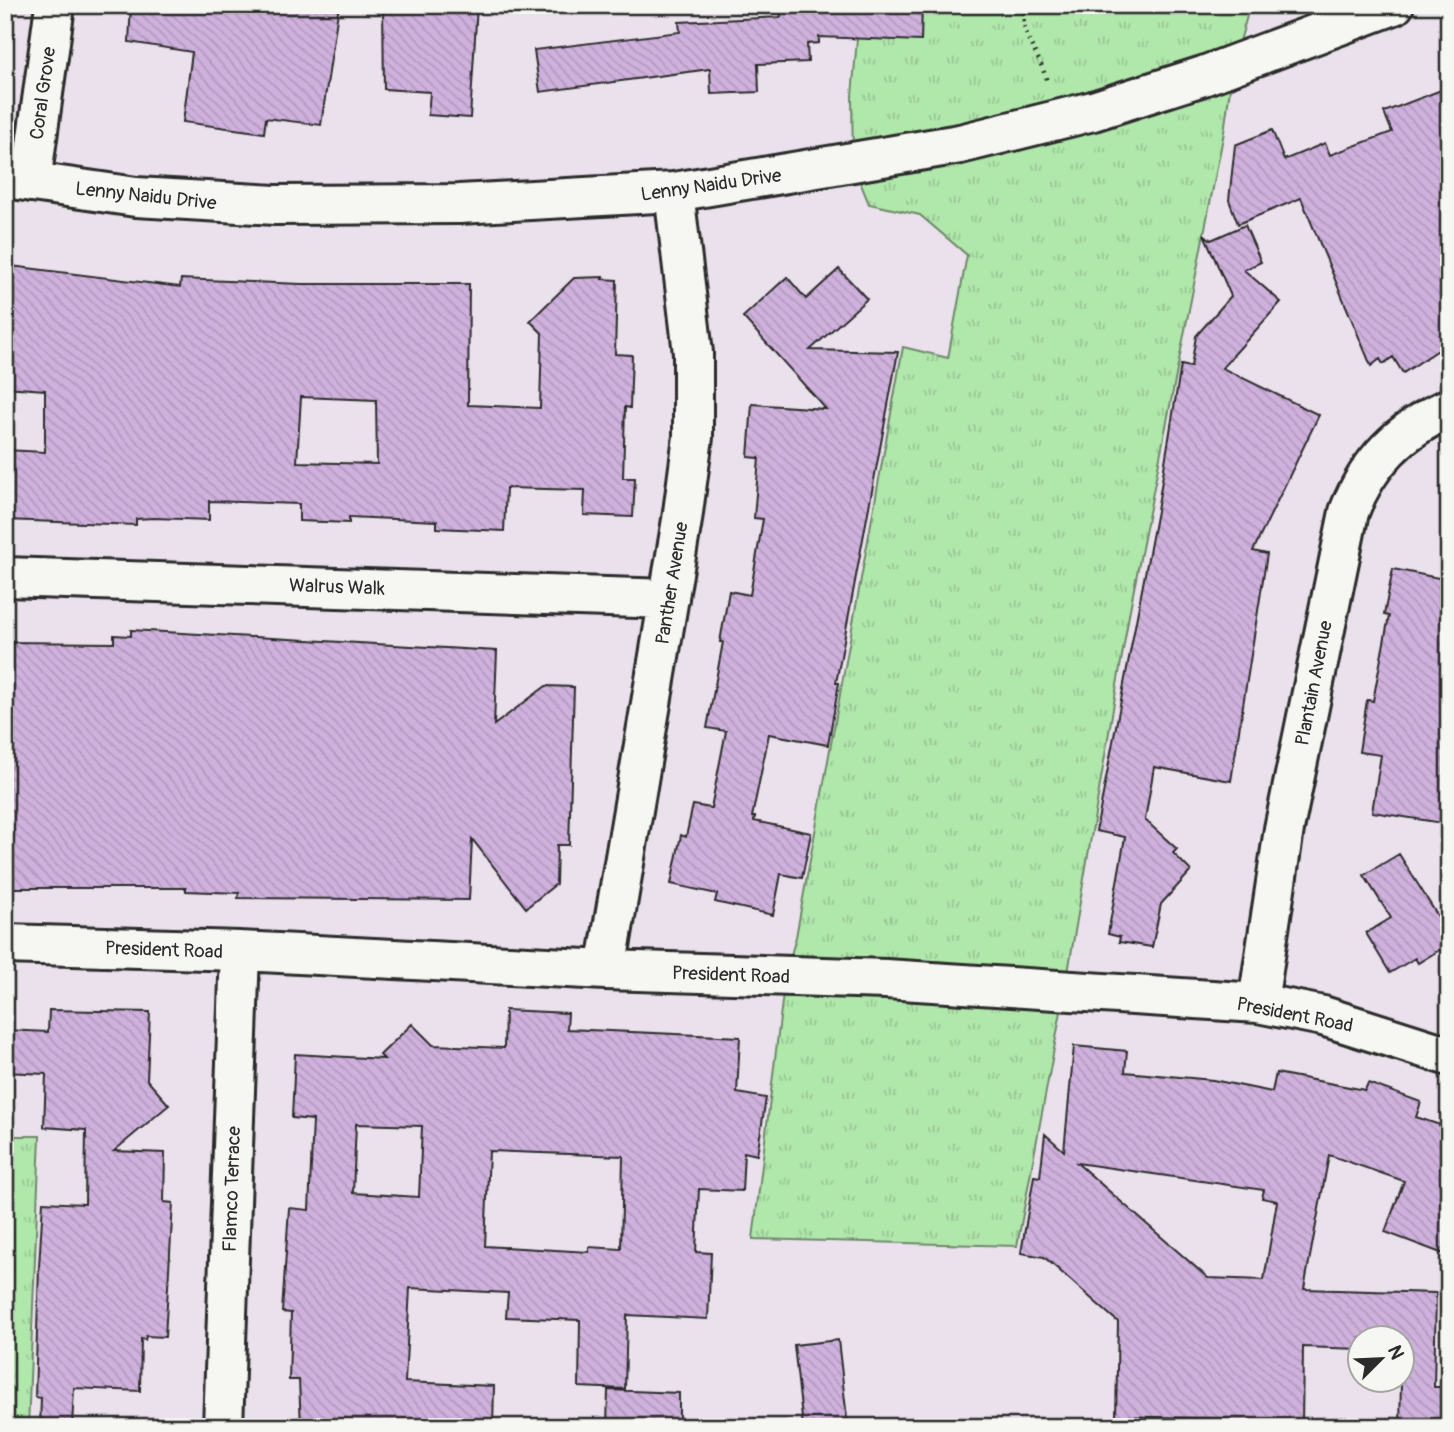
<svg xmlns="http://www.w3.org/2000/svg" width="1454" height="1432" font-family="Pangolin,sans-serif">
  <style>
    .grass { fill: url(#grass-tufts); stroke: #6e896b; stroke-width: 2 }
    .building { fill: url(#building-back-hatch); stroke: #2b2b2b; stroke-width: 2; fill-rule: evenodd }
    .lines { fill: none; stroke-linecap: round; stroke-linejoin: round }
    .minor-casing { stroke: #2b2b2b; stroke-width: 44 }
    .path { stroke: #2b2b2b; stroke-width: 4.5; stroke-dasharray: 2 5; stroke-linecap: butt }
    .minor { stroke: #f6f6f2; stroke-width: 38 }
    .labels { text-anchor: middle; stroke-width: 6; stroke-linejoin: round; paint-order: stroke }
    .street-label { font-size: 19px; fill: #2b2b2b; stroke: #f6f6f2 }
  </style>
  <defs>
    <pattern id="grass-tufts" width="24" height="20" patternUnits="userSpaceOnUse" patternTransform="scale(1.75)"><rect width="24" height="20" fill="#b0e7ab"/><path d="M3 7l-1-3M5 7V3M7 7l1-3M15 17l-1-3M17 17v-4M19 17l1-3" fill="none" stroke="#98c693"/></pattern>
    <pattern id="building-back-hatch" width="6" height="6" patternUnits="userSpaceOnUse" patternTransform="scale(1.75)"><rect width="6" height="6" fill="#cfb1dd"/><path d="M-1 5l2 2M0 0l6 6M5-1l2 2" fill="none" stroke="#b298be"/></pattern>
  </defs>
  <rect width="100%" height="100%" fill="#eae1ec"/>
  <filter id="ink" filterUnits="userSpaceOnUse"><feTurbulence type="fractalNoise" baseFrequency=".0143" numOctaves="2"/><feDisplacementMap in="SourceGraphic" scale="14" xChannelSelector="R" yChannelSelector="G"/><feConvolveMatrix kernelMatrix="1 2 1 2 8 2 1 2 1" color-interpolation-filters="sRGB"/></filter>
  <g filter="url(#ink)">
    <path class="grass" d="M860,5H1250L1233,67L1224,132L1130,609L1065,990L1017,1246L753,1239L785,977L796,937L903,347L948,358L967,255L920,215L869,204L853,165L852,96Z
      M5,1136H40L28,1427H5Z"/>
    <path class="building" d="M131,5H339L321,125L266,118L264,133L183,122L192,52L129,42Z
      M383,5H477L470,118L428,115L430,92L384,89Z
      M779,5H922L921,41L819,37V43L807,44L808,62L758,64L759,92L711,94L710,69L540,92L534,50L680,32L679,22L781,17Z
      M1449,87V343L1403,373L1393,357L1383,364L1380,359L1371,366L1301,198L1238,224L1229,200L1235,145L1272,130L1284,160L1325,143L1330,155L1392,132L1384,112Z
      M1245,225L1261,262L1244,270L1281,302L1222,368L1319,415L1253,551L1267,554L1231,781L1154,767L1145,820L1177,849L1173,853L1191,871L1161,904L1152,947L1119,942L1120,937L1108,934L1125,837L1096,831L1157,511L1181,365L1191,367L1196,336L1231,296L1204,234L1211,240Z
      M11,266L180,287L181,279L301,284H469L468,405L540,408L542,333L530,321L574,278L603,277L602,279L617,280L615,354L632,355L630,408L625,407L623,478H635L633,517L584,515L585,490L506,488L504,531L437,528V521L349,517V523L299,521V504L209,501V520L154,518L136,519V525L5,520V450L45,452V390L5,387V321ZM301,397L376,400L377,464L297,462Z
      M839,269L867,299L810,350L898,352L836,683H839L828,745L769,734L752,817H755L754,821L811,833L802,878L781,874L773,915L715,902L717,894L671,884L681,835L686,837L693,805L711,808L726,731L707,728L723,642H720L729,591L750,595L763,519L754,518L759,458L748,457L752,404L826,409L743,317L787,277L806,299Z
      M1393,569L1449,580V824L1372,812L1381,755L1359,752L1367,700L1373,701L1389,616L1384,615Z
      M131,630L497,651L494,725L546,686L574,687L569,845H557L556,884L526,908L472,839L469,900L238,898L239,893L186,891V888H5V642L114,643V635L131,636Z
      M1399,854L1449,934V944L1418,963L1415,958L1390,973L1366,933L1391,918L1364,875Z
      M49,1010L150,1012L147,1080L169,1105L114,1151L165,1153L164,1202L173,1203L165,1337L146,1336L145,1340L141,1339L140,1391L74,1388L72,1427H40L41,1398L35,1397L39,1267L43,1202L85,1204L86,1130L44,1127L46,1074L5,1072V1030L48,1032Z
      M505,1010L568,1013L567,1029L740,1037L737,1093L766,1098L757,1155L744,1152L742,1191L699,1189L696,1252L711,1253L708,1319L627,1315L625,1389L579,1387L580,1320L506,1317L508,1293L410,1288L405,1382L494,1386L493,1427L374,1424V1427H301L299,1380H289L291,1313L282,1312L289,1208L309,1210L313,1120L292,1118L295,1054L384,1059L380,1055L412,1024L433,1045L504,1048ZM356,1124L422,1126L419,1197L353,1193ZM489,1151L623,1156L621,1249L589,1247V1252L485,1246Z
      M1074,1046L1127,1051L1125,1072L1213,1080L1272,1092L1276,1073L1365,1090L1368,1083L1421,1102L1416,1117L1449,1128V1256L1385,1232L1404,1181L1329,1155L1304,1289L1436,1293L1434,1387H1444L1443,1427H1400L1402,1338H1360V1349L1303,1347L1302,1427H1225V1419L1116,1416L1118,1322L1044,1257L1021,1253L1034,1176L1040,1177L1045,1134L1064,1151ZM1077,1163L1264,1190L1262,1198L1277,1201L1264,1280L1208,1278Z
      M838,1340L848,1427H803L794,1345Z
      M608,1390L679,1393V1427H607Z"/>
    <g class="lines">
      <g class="minor-casing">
        <path id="minor" d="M5,178L136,197L275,205L459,204L674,192L960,144L1093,111L1203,76L1394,5
          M31,182L55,5
          M5,577L669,599
          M5,944L240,951L606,970L886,979L1258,1003L1323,1016L1449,1056
          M606,970L682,520L693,437V353L674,192
          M1258,1003L1284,829L1349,512C1368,462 1400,430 1449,408
          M223,1427L240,951"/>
      </g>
      <path class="path" d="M1024,5C1020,40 1039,50 1047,82"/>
      <use href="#minor" class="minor"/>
    </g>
  </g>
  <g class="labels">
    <g class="street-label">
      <text transform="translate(42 93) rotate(-82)" y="7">Coral Grove</text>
      <text transform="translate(711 184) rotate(-8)" y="7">Lenny Naidu Drive</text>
      <text transform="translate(146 195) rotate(6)" y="7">Lenny Naidu Drive</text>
      <text transform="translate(671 583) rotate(-81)" y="7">Panther Avenue</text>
      <text transform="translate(337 586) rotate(2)" y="7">Walrus Walk</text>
      <text transform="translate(1313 683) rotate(-79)" y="7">Plantain Avenue</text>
      <text transform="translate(164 949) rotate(2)" y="7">President Road</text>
      <text transform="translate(731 974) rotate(2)" y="7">President Road</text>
      <text transform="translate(1295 1014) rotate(11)" y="7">President Road</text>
      <text transform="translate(231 1189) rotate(-88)" y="7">Flamco Terrace</text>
    </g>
  </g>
  <rect width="1454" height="1432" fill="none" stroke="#f6f6f2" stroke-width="28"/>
  <rect x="14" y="14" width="1426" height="1404" fill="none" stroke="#2b2b2b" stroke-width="2.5" filter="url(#ink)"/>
  <g transform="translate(1381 1359) rotate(66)"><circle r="33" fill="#f6f6f2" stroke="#a5a5a2" stroke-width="2"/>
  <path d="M0-5L12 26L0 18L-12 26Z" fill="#2b2b2b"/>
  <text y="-10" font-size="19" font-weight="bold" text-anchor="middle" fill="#2b2b2b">N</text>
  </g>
</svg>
